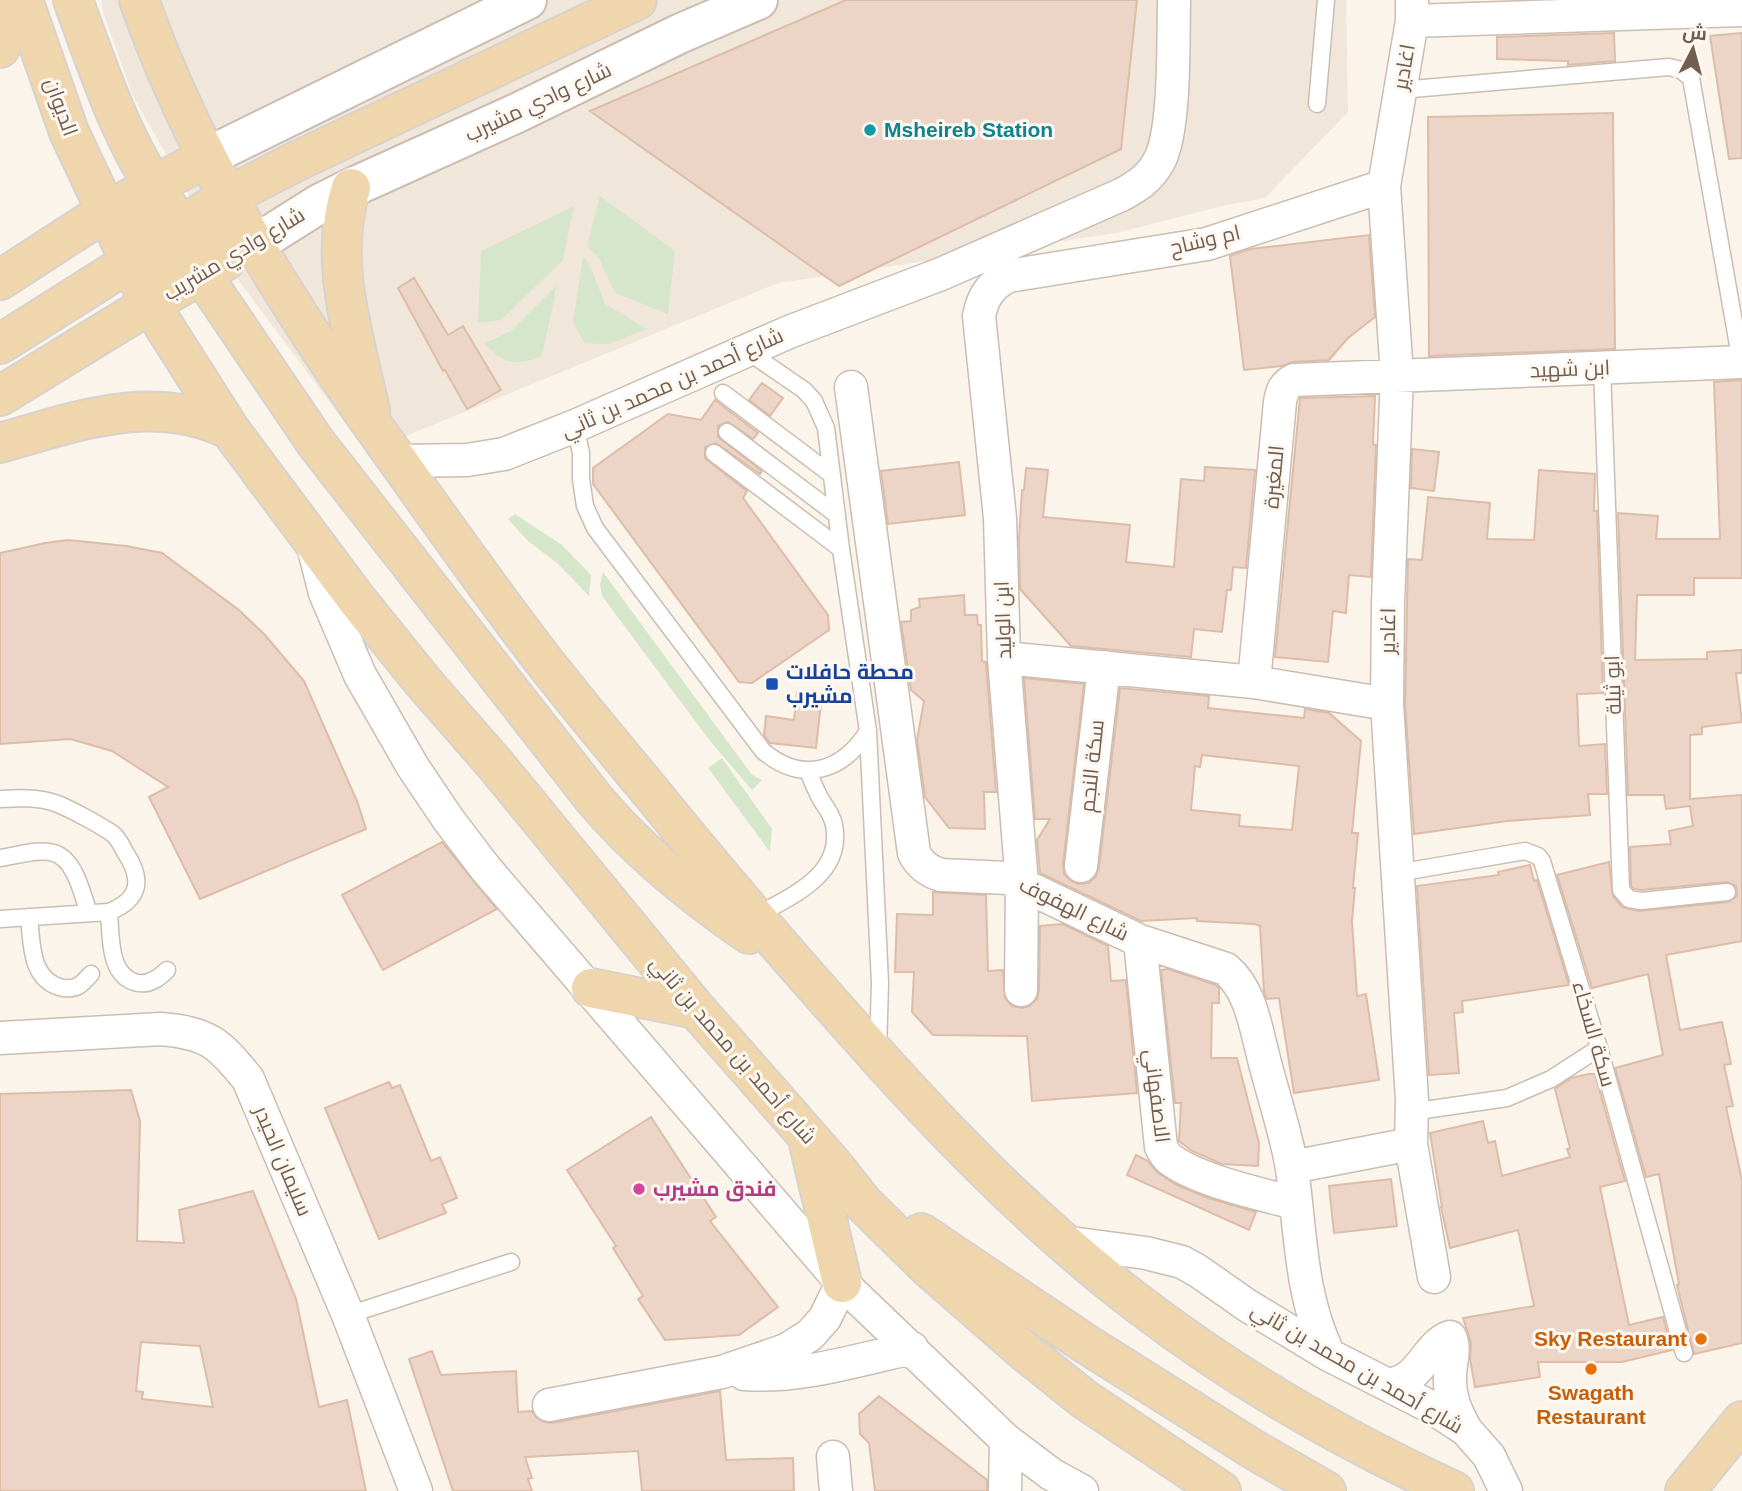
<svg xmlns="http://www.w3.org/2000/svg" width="1742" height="1491" font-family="Helvetica,Cairo,sans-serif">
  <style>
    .residential { fill: #f1e6da }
    .green { fill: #d6e6cb }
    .building { fill: #ecd5c6; stroke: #ddbca8; stroke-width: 2; fill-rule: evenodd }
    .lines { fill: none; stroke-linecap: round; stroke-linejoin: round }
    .service-casing { stroke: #cbbdb2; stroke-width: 19 }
    .minor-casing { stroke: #cbbdb2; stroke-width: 35 }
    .tertiary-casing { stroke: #cbbdb2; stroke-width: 42 }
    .primary-casing { stroke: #d8d2ce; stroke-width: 42 }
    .service { stroke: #fff; stroke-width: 16 }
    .minor { stroke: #fff; stroke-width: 32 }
    .tertiary { stroke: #fff; stroke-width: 38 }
    .primary { stroke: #f0d6ac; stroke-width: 38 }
    .culture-dot { fill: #0f9aa8; stroke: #fdf8f1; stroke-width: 2.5 }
    .transit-dot { fill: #1a4fb4; stroke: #fdf8f1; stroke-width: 2.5 }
    .hotel-dot { fill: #d1479c; stroke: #fdf8f1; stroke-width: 2.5 }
    .food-dot { fill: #e8710a; stroke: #fdf8f1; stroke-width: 2.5 }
    .labels { text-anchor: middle; stroke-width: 6; stroke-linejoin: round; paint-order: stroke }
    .street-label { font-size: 21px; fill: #725d51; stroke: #fdf8f1 }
    .culture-label { font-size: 21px; font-weight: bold; fill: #0d838f; stroke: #fdf8f1; text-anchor: start }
    .transit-label { font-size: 21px; font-weight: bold; fill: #164399; stroke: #fdf8f1; text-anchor: start }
    .hotel-label { font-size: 21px; font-weight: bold; fill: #b23c85; stroke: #fdf8f1; text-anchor: start }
    .food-label { font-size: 21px; font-weight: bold; fill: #c56008; stroke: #fdf8f1; text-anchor: end }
  </style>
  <rect width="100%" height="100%" fill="#faf4eb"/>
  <path class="residential" d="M101,0H1346L1348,112L1265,198L1226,205L1116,233L778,283L367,452L233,273L133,96L103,12Z"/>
  <path class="green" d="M600,196L675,251L668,314L615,293L599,258L587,246Z
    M574,206L563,260L501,320L478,323L481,251Z
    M583,257L589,263L605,304L647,329L609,344L584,343L573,322Z
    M557,285L542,356C516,366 503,365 485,343L511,331Z
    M515,514L562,545L591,575L589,596L557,563L528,541L508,519Z
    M603,572L752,775L762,780L752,790L710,741L602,596L600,585Z
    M722,758L772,829L770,852L708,768Z"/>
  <path class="building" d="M846,0H1137L1121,149L839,286L590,111Z
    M1614,33L1615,61L1568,65V61L1497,59V37Z
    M1742,33V158L1729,159L1710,36Z
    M1613,113L1615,349L1429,356L1428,117Z
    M1369,235L1375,317L1348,338L1329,360L1293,362L1282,366L1244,370L1230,256L1250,249Z
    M414,278L448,335L463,326L501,390L467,409L445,370L443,371L398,288Z
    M1742,380V578H1694V595H1637L1635,660L1707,659V652L1742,650V673H1736L1742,722L1702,727V734L1690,735V799L1742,795V941L1666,955L1680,1030L1722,1022L1731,1064L1724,1065L1733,1106L1726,1107L1742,1180V1343L1694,1354L1677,1285L1679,1284L1659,1174L1646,1177L1615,1068L1663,1055L1648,974L1592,988L1557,875L1609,862L1613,896L1622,907L1639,911L1728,902L1737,896L1736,886L1727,882L1641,890L1634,889L1631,886L1630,847L1671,844L1669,831L1693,826L1690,806L1666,809L1664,795H1628L1618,513L1658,516L1656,539H1720L1714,382Z
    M762,383L783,398L770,416L749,400Z
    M1375,396L1373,444L1376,445L1371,577L1349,575L1346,613L1333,611L1328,662L1275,657L1300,398Z
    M715,400L758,433L753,439L728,422L718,426V437L762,471L760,474L716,443L705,447V458L747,491L743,498L828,615L829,630L752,683L739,682L593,484V468L668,414L701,420Z
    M1412,449L1439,452L1434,491L1411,488Z
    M959,462L965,515L888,524L881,471Z
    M1205,467L1255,470L1246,568L1233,567L1231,590H1227L1222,632L1194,629L1191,657L1071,646L1020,589L1019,538L1022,490H1024L1026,468L1048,470L1043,517L1130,525L1126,562L1174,567L1181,479L1204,481Z
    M1539,470L1595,474L1594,511H1597L1603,693L1577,694L1579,746L1605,744L1607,794H1588L1590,815L1507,821L1414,834L1405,704L1408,559L1422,560L1428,497L1490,503L1487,539L1534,540Z
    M68,540L126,546L162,553L239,610L265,635L304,681L357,801L366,829L200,899L149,797L168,787L112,751L70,739L0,744V553L45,543Z
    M964,595L965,615H977L978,625H981L982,661L986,662L996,792H984L985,829L949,828L925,797L917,740L924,701L911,690L901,622L911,621V610L920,607L919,599Z
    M1024,678L1084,684L1063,864L1064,874L1070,880L1078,884L1089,883L1096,876L1099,868L1120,688L1209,696L1208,708L1304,718L1305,709L1329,713L1361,741L1352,833H1358L1353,888H1355L1352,921L1357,996L1366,994L1379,1080L1294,1093L1279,998L1267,999L1264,992L1260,926L1255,924L1197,921V918L1141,921L1040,873L1037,840L1050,819H1035ZM1202,755L1299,766L1292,830L1239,826L1240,815L1191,810L1195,766L1200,767Z
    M797,692L822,694L816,748L770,743L764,735L766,716L794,720Z
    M442,842L497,909L383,970L342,895Z
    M1530,865L1534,881L1537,880L1569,985L1462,1001L1463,1012L1454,1013L1459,1073L1429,1075L1417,886L1499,875L1498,872Z
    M933,892L986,895L988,971L1003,970L1005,998L1012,1006L1022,1008L1029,1006L1037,999L1039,990L1040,926L1063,924L1108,946L1111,981L1126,980L1137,1093L1032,1101L1027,1036L933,1035L912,1012L914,972H895L897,914L933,915Z
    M1168,969L1216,985L1219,988V1003H1212L1211,1058H1237L1259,1143L1258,1166L1222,1164L1192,1151L1179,1141L1181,1103H1175L1161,970Z
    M1589,1074H1595L1625,1181L1600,1187L1629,1325L1663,1317L1672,1350L1622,1362H1538L1540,1377L1475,1387L1470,1359L1471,1343L1463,1318L1534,1306L1518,1230L1450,1248L1441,1207H1442L1430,1133L1483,1121L1488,1143L1495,1141L1502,1176L1570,1157L1567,1149L1570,1148L1555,1089L1571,1078Z
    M389,1082L392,1088L400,1085L431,1161L440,1157L457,1198L442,1204L446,1213L379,1239L325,1108Z
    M131,1090L140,1121L137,1241L184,1243L179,1210L253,1191L296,1299L319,1407L347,1400L366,1491H0V1094ZM141,1342L200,1346L213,1407L142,1399L143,1392L136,1391Z
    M651,1117L716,1217L710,1221L778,1307L739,1335L665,1340L638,1299L643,1296L613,1248L616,1246L567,1170Z
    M1136,1155L1148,1161L1157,1172L1175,1184L1208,1198L1256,1212L1249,1230L1127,1175Z
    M1391,1179L1397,1226L1334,1233L1329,1186Z
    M432,1351L441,1375L516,1371L518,1412L532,1411L536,1417L544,1422L552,1423L720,1391L726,1460L793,1458L794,1491H642L638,1451L525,1457L532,1478L528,1479L532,1491H453L409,1359Z
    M879,1396L987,1480V1491H875L869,1443L860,1434L859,1414Z"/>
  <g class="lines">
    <g class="service-casing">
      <path id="service" d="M1400,90L1669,67L1681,70L1691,78L1741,362
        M1317,104L1326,0
        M747,351L804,390L814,401L826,428L841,549L868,731L880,983L878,1051
        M1602,368L1621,890L1629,899L1641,901L1727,892
        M723,393L832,475
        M575,426L581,453V479L585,506L595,528L763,751C802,784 842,772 868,731
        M727,432L837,515
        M714,453L841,549
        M0,799C18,798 37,797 55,803C67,807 102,826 113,834C118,838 122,846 125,852C143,879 141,899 109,912L0,919
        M0,858C16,856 39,848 54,853C76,860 82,895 89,913
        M1397,873L1525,851L1538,856L1542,861L1599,1048L1684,1353
        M109,912C111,936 108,977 138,983C150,985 159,978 167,970
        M29,917C32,944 30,981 63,988C77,990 82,984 91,974
        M754,917C789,897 844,876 834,825C832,813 824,806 819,796C815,788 811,779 808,771
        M1411,1112L1507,1098L1551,1079L1599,1048
        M348,1315L511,1262"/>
    </g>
    <g class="minor-casing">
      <path id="minor" d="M1412,21L1742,10
        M851,387L914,853C920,865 928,871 941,875L1008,878L1140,941L1226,969C1251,991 1255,1025 1263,1055C1272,1093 1286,1131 1292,1169C1301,1233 1300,1296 1329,1355
        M397,461L467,460L504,454L575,426L789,332L941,274L1121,195C1136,187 1149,179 1158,163C1176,134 1173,38 1174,0
        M313,546L325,593L360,675L413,767L448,819L486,869L842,1283L1006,1440L1051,1474L1082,1491
        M1004,658L1254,682L1387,704
        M1254,682L1280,402C1282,391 1284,385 1294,380L1742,362
        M1081,866L1104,667
        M1140,941L1161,1147C1164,1152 1166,1157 1171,1160C1200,1181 1260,1194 1295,1203
        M1021,990L1022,884L1004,658L1000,518L979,316C983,296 991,285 1008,276L1207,244L1384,186
        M0,1038L161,1029C208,1033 219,1043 248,1079L348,1315L416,1491
        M1411,1144L1434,1277
        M1292,1167L1411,1144L1412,1100L1387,704L1388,602L1397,375L1384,186L1412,21V0
        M1063,1242L1146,1253L1182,1262L1198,1271L1248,1306L1329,1355L1431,1407L1466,1430L1489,1456L1506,1491
        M744,1374C801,1378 857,1360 912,1348
        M1391,1385C1399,1382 1406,1380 1412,1374C1425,1363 1434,1342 1450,1337C1456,1348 1450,1364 1450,1376C1449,1397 1456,1412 1466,1430
        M549,1405L722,1372L786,1350L810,1335L825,1318L842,1283
        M833,1457L836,1491
        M1005,1491L1006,1440"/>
    </g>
    <g class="tertiary-casing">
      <path id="tertiary" d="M207,157L527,0
        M254,245L319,204L351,188L517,113L679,34L758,0"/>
    </g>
    <g class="primary-casing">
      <path id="primary" d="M23,0L69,132L150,304L230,430L357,600L424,683L494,763L696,1009L833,1165L863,1203L929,1268L1024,1351L1084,1399L1221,1491
        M73,0C98,68 122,142 164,201C170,211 178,223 188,230C207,245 231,247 254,245
        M139,0C199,170 298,322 403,468C450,534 497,601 547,665C580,707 615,749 650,791C714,870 780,947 848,1023C937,1124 1032,1223 1140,1305C1237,1379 1343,1440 1454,1491
        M0,48L7,0
        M351,188C327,261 355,339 370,411
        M105,212C132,210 158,218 177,238L316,443L595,800C640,853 692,895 749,934
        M161,259L196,217L227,197L295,162L637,0
        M0,280L105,212L207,157
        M0,344L149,250
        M0,396L150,304L225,261
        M0,443C76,421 155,392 230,430
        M591,988L696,1009
        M809,1144L842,1283
        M921,1233L1086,1344L1256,1451L1326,1491
        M1685,1491L1742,1421"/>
    </g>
    <use href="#service" class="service"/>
    <use href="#minor" class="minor"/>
    <use href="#tertiary" class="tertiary"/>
    <use href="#primary" class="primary"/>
  </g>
  <circle class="culture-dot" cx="870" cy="130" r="7"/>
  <rect class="transit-dot" x="765" y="677" width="14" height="14" rx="3.5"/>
  <circle class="hotel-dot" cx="639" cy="1189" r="7"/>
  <g class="food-dot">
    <circle cx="1701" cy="1339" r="7"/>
    <circle cx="1591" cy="1369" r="7"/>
  </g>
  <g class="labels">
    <g class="street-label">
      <text transform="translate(1404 67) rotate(-80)" y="7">اغادير</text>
      <text transform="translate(538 102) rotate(-25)" y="7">شارع وادي مشيرب</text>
      <text transform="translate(61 107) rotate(70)" y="7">الديوان</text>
      <text transform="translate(1205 240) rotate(-13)" y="7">ام وشاح</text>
      <text transform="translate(234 254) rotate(-31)" y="7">شارع وادي مشريب</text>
      <text transform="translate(1570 369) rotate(-2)" y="7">ابن شهيد</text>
      <text transform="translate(672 383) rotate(-24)" y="7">شارع أحمد بن محمد بن ثاني</text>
      <text transform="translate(1274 477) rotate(-85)" y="7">المغيرة</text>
      <text transform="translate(1003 620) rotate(-92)" y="7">ابن الوليد</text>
      <text transform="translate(1388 631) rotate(-89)" y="7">اغادير</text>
      <text transform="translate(1613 685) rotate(-92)" y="7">ابو ثيلة</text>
      <text transform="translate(1092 766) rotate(-84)" y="7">سكة النجم</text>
      <text transform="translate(1074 909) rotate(26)" y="7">شارع الهفوف</text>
      <text transform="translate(1594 1034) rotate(74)" y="7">سكة السخاء</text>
      <text transform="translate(733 1050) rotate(49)" y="7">شارع أحمد بن محمد بن ثاني</text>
      <text transform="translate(1157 1096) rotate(83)" y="7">الاصفهاني</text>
      <text transform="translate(283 1161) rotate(67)" y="7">سليمان الحيدر</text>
      <text transform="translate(1357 1368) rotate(30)" y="7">شارع أحمد بن محمد بن ثاني</text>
    </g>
    <g class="culture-label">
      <text x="884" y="137">Msheireb Station</text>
    </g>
    <g class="transit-label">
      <text x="786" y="679">محطة حافلات<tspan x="786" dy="24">مشيرب</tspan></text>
    </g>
    <g class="hotel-label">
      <text x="653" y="1196">فندق مشيرب</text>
    </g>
    <g class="food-label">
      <text x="1687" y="1346">Sky Restaurant</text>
      <text x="1591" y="1400" text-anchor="middle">Swagath<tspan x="1591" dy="24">Restaurant</tspan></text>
    </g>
  </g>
  <g transform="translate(1693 49) rotate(6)" stroke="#fdf8f1" stroke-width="5" paint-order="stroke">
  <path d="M0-5L12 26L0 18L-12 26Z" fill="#725d51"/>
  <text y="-10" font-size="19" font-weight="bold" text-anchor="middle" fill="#725d51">ش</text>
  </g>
</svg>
